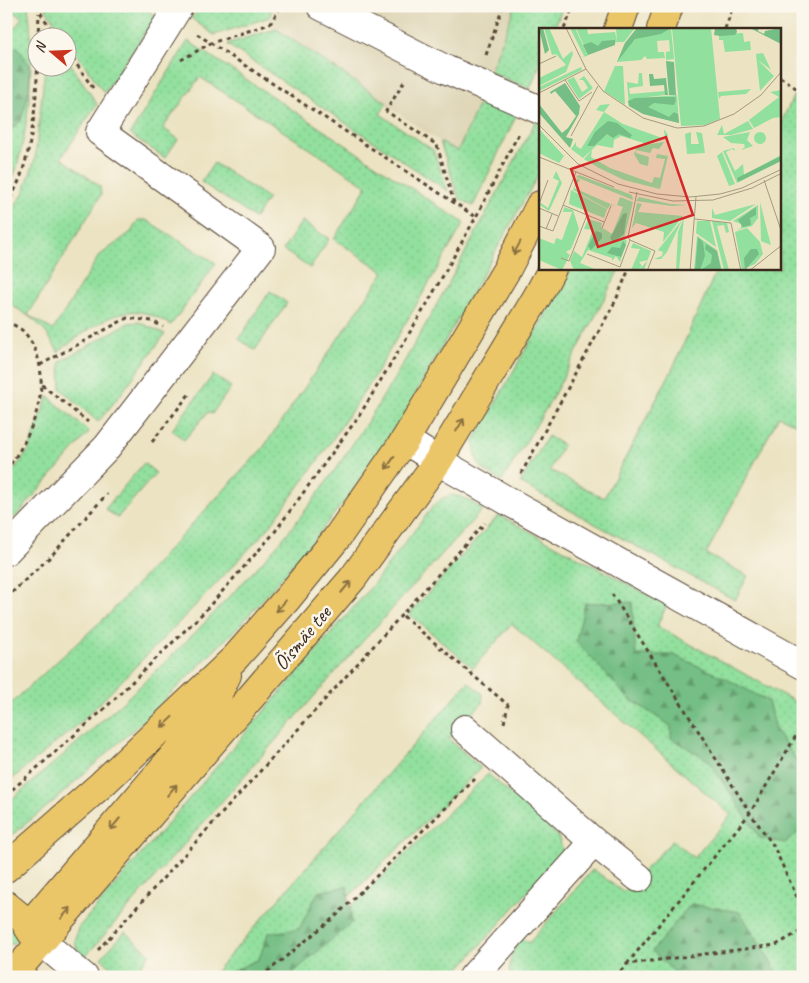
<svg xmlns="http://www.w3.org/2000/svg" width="809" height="983" font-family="Caveat,sans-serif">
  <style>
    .built { fill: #ddd4b4 }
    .grass { fill: url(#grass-dots); stroke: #66855e }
    .forest { fill: url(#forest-firs); stroke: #587452 }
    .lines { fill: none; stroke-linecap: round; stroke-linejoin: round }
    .minor-casing { stroke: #564637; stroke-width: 30 }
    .major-casing { stroke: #564637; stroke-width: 30 }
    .path { stroke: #564637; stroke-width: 3; stroke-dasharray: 4 4; stroke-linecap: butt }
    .minor { stroke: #fff; stroke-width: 28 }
    .major { stroke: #ebc669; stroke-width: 28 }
    .oneway { stroke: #8a7040 }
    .labels { text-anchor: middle; stroke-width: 5; stroke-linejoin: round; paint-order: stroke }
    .street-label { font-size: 21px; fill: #3b2a1e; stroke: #fbf7ec }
    .inset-road { fill: none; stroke: #a59980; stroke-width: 1 }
    .view { fill: #d62828; fill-opacity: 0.15; stroke: #d62828; stroke-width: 2.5 }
    .inset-edge { fill: none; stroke: #3b2a1e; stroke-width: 2.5 }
  </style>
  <defs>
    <pattern id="grass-dots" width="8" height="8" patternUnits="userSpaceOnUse" patternTransform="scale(1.25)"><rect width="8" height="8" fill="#92e09e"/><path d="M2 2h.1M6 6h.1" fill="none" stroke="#7fc088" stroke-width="1.8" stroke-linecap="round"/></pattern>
    <pattern id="forest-firs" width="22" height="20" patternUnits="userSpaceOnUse" patternTransform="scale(1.25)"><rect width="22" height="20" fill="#75be85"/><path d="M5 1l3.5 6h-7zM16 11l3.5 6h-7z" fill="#619b6c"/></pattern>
  </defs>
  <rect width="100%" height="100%" fill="#fbf7ec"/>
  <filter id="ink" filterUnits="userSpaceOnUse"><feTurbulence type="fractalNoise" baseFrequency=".02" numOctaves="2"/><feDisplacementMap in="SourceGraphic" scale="10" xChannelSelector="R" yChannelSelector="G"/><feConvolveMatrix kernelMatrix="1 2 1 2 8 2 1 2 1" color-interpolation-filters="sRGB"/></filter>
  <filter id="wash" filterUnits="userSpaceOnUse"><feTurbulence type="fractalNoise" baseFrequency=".0096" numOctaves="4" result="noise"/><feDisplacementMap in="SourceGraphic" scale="20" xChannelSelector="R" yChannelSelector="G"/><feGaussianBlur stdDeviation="1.12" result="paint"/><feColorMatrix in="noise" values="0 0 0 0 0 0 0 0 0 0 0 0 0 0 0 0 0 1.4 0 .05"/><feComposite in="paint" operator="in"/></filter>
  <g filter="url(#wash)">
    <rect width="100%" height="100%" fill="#ece3c2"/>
    <path class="built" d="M271,6H515L480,101L457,151L440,142L276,29L270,24Z"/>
    <path class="grass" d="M6,6H28C36,55 29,151 6,195V39L22,18Z
      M44,6H141L156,16L104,93L68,41V38L65,37Z
      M204,6H271L270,17L214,35L191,18Z
      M515,6H563L554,29H540V64L530,89L490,72Z
      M276,29L387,103L380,114L433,150L448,191L228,45L229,43Z
      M188,41L464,223L374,377L324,452L267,530L193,608L81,722L6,784V708L109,614L263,448L384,272L334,239L367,186L200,77L163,128L178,139L165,158L130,134Z
      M68,60L97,104L61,158L100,186L101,195L28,315L53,330L99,256L131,232L138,220H146L216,263L171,325C161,319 149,313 138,312C114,308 76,338 58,352C43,324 33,318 6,302V219L23,194L35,159L45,68H68Z
      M794,95L803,110V428L779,416L706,554L748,576L735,600L520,483L548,436L563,445L550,470L604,498L673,368L717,269H780V125Z
      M480,101L516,116L473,206L459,198L440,142L458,151Z
      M536,121L540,124V172L402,418L347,498L300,557L240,625L148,716L55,800L6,840V804C84,738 161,671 231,595C251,574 271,553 290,530C389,407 460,260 536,121Z
      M214,163L268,198L255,218L201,182Z
      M302,221L329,239L310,268L283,250Z
      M571,269H619L596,315L550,402L502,481C480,468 476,467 474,441Z
      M270,291L287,303L255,350L239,339Z
      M139,322L165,334L121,394L98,422L61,389L60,362L128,323Z
      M213,375L231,387L212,414L208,412L184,440L172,430Z
      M48,396L89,432L18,514L6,524V480L29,450Z
      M144,463L156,473L117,518L105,509Z
      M452,495L462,497L483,509L362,642L85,957C73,947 74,943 78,928L371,587L434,505L443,498Z
      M499,515L667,605L657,626L803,706V977H637L633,973L630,977H510C508,961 513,950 520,937L529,943L593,869L623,892L673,840L694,858L731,815L512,624L473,668L409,614Z
      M468,682L483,694L482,703L449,739L481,768L342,903L258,977H211Z
      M488,774L558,836L563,851L558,858L452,977H272L332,925Z
      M6,917C13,926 28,943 6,945Z
      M125,932L150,954L132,975L133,977H121L101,958Z"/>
    <path class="forest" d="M17,46L30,66L29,90L21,121L6,134V56Z
      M632,602L636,655H674L725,678L768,701L775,729L803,770V829L785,843L760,838L708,760L671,738V726L628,698L576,641L585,603Z
      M347,886L352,922L294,972L293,977H220L259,959L268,933L299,929L318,892Z
      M691,904L740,912L780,977H680L652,951Z"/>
  </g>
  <g filter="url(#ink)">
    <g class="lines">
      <g class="minor-casing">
        <path id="minor" d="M321,6L447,70L540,110
          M405,440L438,461L506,500L803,665
          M6,551L107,447L261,248L100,132L179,6
          M465,729L594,842L639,878
          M42,942L84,977
          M473,977L594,842"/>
      </g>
      <g class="major-casing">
        <path id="major" d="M618,29L626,6
          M661,29L669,6
          M6,868L102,784L235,658L287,599L336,539L405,440L507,269L540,205
          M6,905L23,919L31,932L41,941
          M31,932L35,918L206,718L227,675
          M11,977L353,578L438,461L537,297L552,269"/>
      </g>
      <path class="path" d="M36,6L57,38
        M564,29L574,6
        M725,29L733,6
        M197,34L476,217
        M38,38L39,13
        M68,52L93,88
        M486,55L503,6
        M181,60L211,43L270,24L281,6
        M780,77L803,93
        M404,82L386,111L437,145L454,203
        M6,205C33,167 36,103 38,57
        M6,321C11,324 19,327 23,331C59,371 35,434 6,470
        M40,365L127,318L152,321L163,327
        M42,385L88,422
        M152,442L190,393
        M521,474L616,300L629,269
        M612,594L750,813L773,845L803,910
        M6,598L50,557L107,494
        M403,616L508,705L504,723
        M6,795L102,711L204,612L274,533L359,416L427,304L476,217L519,133
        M98,950L485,523
        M627,964L750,813L803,724
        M261,977L337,915L475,779
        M615,977L627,964L776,945L803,930"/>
      <use href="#minor" class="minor"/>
      <use href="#major" class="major"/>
    </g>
    <defs><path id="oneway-shaft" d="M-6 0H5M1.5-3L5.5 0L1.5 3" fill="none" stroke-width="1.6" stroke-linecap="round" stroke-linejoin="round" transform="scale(1.25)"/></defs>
    <g class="oneway">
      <use href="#oneway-shaft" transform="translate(517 248) rotate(118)"/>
      <use href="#oneway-shaft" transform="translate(460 425) rotate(-59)"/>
      <use href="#oneway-shaft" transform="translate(390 463) rotate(125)"/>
      <use href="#oneway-shaft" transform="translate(346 587) rotate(-50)"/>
      <use href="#oneway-shaft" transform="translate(281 606) rotate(131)"/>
      <use href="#oneway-shaft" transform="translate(167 722) rotate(137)"/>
      <use href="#oneway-shaft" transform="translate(172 790) rotate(-50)"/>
      <use href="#oneway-shaft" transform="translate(115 824) rotate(130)"/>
      <use href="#oneway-shaft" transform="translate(66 913) rotate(-49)"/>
    </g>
  </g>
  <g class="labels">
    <g class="street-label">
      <text transform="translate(302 638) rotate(-50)" y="7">Õismäe tee</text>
    </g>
  </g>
  <g transform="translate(539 28)">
    <rect width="242" height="242" fill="#ece3c2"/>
    <path d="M5,0H10L24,31L33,23L34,26L27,44L0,58V50L27,37L17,26L13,27ZM31,0H36L49,28L42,29L45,28ZM37,0H48L49,6L76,4L78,14L49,27ZM77,0H96L85,14H78ZM98,0H132L135,31L127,32V24L131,23L130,12L118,13L119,24H125L126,30L108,31L106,28L102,32L78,34L86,15ZM204,5L205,14L211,13L212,22L186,24L184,12H180V6ZM224,25L232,42L219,32L235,48L221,63L217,26ZM76,38H84L86,77L65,63ZM42,39L43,42L0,63V59ZM100,45H103L104,58L90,60L91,66L126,63V67L101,70L138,67L140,95L105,86L90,78L88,54L99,56ZM45,48L54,60L40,71L28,52L35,49L43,64L49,60L44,52H40ZM212,61L207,66L182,68L180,71L179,64ZM242,62V89L234,90L215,100L210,92L240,69L231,64ZM71,76L65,84L84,96L126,111L125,101L129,107L127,111L108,116L82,108L75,112L74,120L58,117L44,130L32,121L37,114V118L42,121L65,84L57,82L61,77ZM209,93L214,101L192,107H178L183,97L185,106ZM0,101L25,128L20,135L0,125ZM152,104V116H160L157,104L163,105L166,125L148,126L146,106ZM211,104L208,112L214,118L202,122L206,119L205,116L192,115L184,109ZM125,114L120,121L114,120L111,125L97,122V125L110,129L109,138L101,136L95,126L98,119L104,117ZM195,120L196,123L193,121L187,124L196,143L204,136L205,147L242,127V133L198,155L184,123ZM53,122L52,129L71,140L113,155L115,149L121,150L126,131L117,130L118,126L129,128L121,161L85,152L60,140L45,131ZM183,124L196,156L190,158L178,128ZM17,143L23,155L10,183L1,177L2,175L9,180L20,153L14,150ZM40,147L93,167L94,172L37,149ZM38,150L41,152L35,160L76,178L71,177L69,181L34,162ZM32,162L68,181L65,190L30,176ZM81,169L94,174L85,210L88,213L81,234L77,228L73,233V230L49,222L41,235L58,242H35L31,233L35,223L43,229L54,202L45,201L49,191L63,195L62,199L73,206L84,179L78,177ZM100,169L131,176L148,177L133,178L97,173ZM221,174L228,202L232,217L222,213ZM98,175L103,176L99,184L144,188L124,214L125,204L97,195L93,200ZM217,176L191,193L173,190V180L176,187ZM219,177V190L213,198L197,202L202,200V196L194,193ZM25,179L34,182L40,201L32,221L27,224L31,227L23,242L0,232V210L15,216L17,210L23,212L33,184H24ZM145,189L140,242H137L139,204ZM143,192L128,224L122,231H115L123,228L124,224L119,222ZM158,193H171L177,219L157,205ZM173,193L188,195L190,204L187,205L185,197L178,198L190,242H185ZM208,200L221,214L224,226L216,236L203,242L196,204ZM158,208L178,222L183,242L155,243ZM94,215L112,223L105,242H100L109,232L100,234L103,238L99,242H92L101,221L92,220Z" fill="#92e09e"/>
    <path d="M0,0H4L10,22L6,26ZM98,0H132L122,6L96,11L78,34L86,15ZM176,0H197L198,4L196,7L181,8L175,7ZM211,0H220L219,3L225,6L226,3L242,0V16ZM76,12V17L49,27L44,17L52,14L59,18L63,13ZM127,33L135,34L137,67H130ZM110,46H114L115,51L127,50L129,67H126L125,57L111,58ZM26,55L41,78L40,86L27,109L34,111L31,120L0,85V76L23,105L29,100L37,88L16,63L12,66L11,64ZM119,69H136L137,72L135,77L115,75L109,79L130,89L135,84L139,86L140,95L104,86L90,78L89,73L96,70ZM69,93L78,95L93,107L91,110L80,106L74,110L68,106L55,118H48L56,104ZM242,128V133L199,154L198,150ZM217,179V187L211,190L212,197L204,199L199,192ZM88,185L85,206L74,214L71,210L84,186ZM57,203L63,205V210L52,222L49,218ZM159,209L164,214L166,228L161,242H156ZM84,213L87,217L82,229L68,225L73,219L81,220ZM167,216L178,223L182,242H162L172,235L173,227L166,221ZM212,221H218L220,226L206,242L205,230Z" fill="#75be85"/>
    <path d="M215 110a6 6 0 1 1 12 0a6 6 0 1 1-12 0Z" fill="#92e09e"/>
    <path d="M133,0H172L181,91L166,97L142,98Z" fill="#92e09e"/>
    <path class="inset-road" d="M27,0L47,41L64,63L104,90L138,100L165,98L195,86L222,67L243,43M0,36L17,28M26,52L40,73L53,64M0,65L47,41M0,97L39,136L79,156L118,166L151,169L181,166L203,160L243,141M32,108L59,58M0,129L75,159M225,152L243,205M90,164L134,173L174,172L213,160L243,145M0,176L9,152M24,177L65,194M0,180L19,188M156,191L192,195L202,243M0,198L14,203L37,144M63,200L72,178M7,201L13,186M91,212L116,223L108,243M48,226L81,239L91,212L89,209L98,164M22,230L30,233L48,187M151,243L157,169M210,243L243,217"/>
    <path class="view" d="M127,109L154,187L59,219L32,141Z"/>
    <rect width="242" height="242" class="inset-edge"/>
  </g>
  <rect width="809" height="983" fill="none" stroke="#fbf7ec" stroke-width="25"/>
  <g transform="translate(52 52) rotate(289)"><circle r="24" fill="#fbf7ec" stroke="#aea59a"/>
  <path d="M0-4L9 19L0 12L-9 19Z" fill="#c8321e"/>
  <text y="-8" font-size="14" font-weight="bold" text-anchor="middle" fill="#3b2a1e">N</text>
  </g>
</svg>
